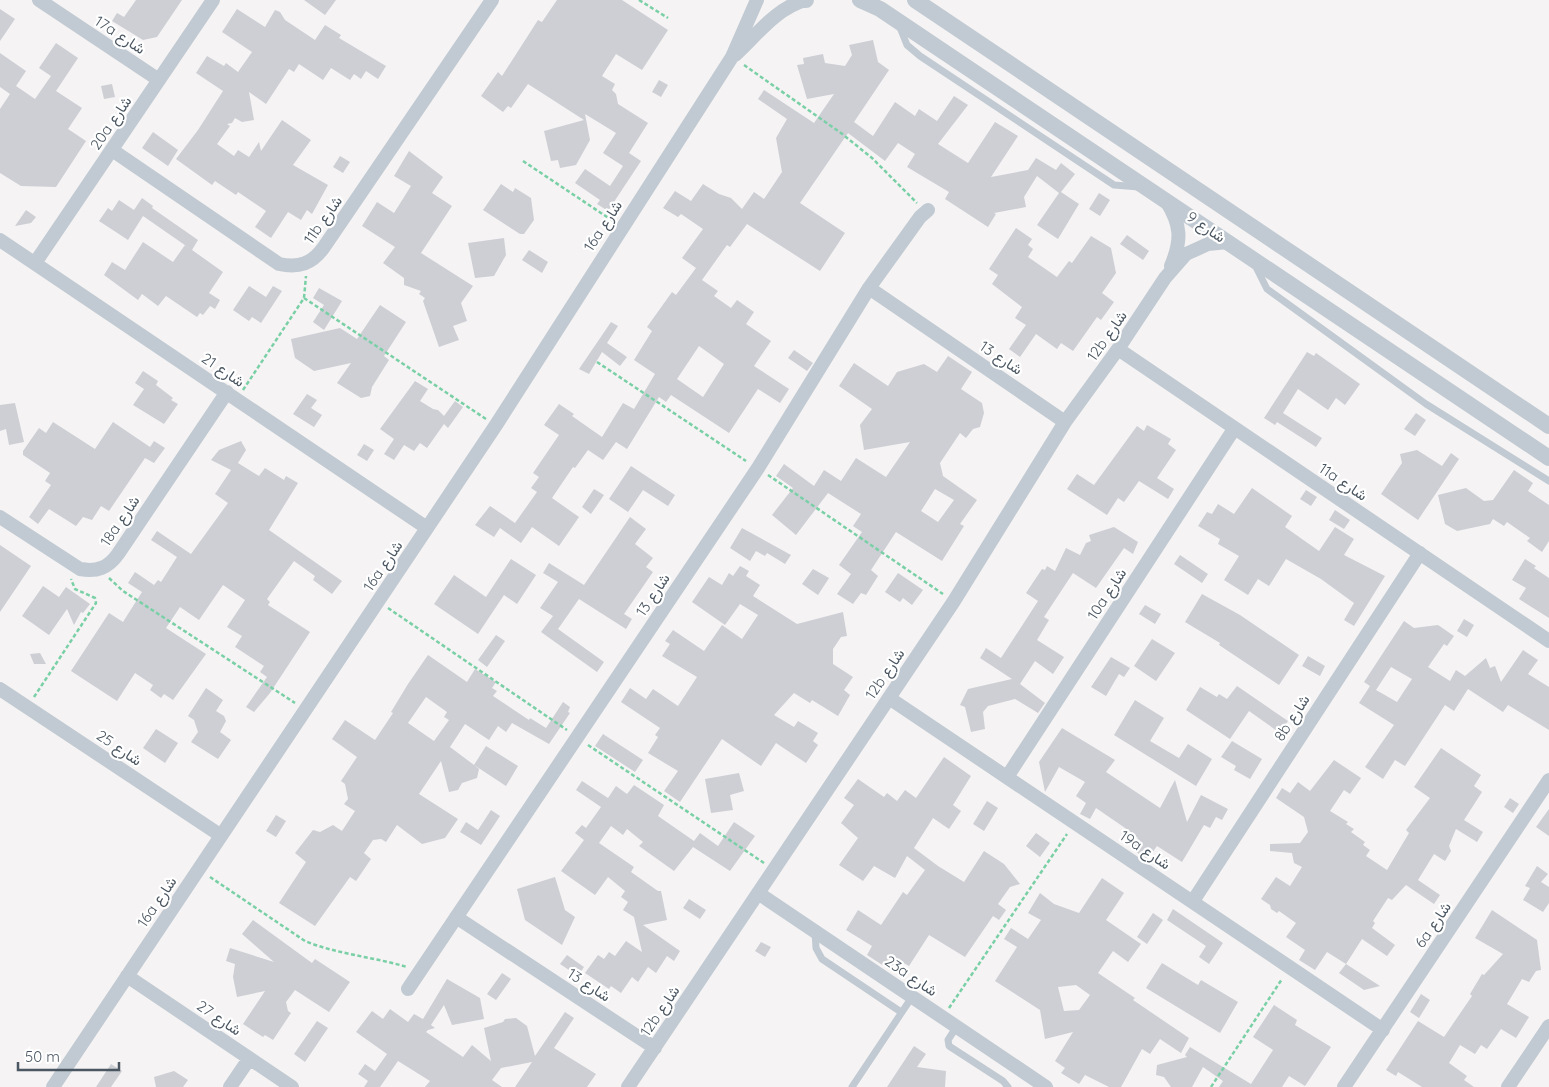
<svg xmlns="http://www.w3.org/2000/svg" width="1549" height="1087" font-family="Quicksand,Vazirmatn,sans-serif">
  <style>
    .building { fill: #cdcfd5; fill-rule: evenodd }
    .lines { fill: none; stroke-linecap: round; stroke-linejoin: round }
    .path { stroke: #7ad0a6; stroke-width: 2.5; stroke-dasharray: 4 2.5; stroke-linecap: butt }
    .service { stroke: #c1cad2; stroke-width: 7 }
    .minor { stroke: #c1cad2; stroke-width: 14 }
    .tertiary { stroke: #c1cad2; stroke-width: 16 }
    .labels { text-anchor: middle; stroke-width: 4.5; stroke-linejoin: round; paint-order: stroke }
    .street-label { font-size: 15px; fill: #4a5661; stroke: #fff }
  </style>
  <rect width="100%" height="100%" fill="#f5f3f3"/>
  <path class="building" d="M136,0H182L157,37L143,40L112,21L117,13L124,17Z
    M304,0H336L325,15Z
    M557,0H622L668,30L642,70L616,54L602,76L615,84L612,90L616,94L618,104L648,123L629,153L641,161L608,211L597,204L600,200L575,183L585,169L610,186L623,166L603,153L616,133L585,114L590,140L576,165L560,168L558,160L551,161L544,131L584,120L528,84L511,108L508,106L503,112L481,96L498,72L502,76L538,20L542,22Z
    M0,9L15,19L0,41Z
    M237,9L265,27L275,10L280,12L285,20L315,40L325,25L341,35L339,38L386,66L378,79L366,71L361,79L354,74L350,80L331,68L323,80L299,64L294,72L289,69L266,104L249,92L254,120L242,122L235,118L232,123L227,124L230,126L217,144L234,156L238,150L249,157L259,142L261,151L282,120L311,140L293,165L328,185L312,214L307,210L301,220L288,212L271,238L255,227L266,211L238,192L236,195L215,181L212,185L176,159L198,130L223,91L196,73L207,56L224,66L226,63L238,72L252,52L222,32Z
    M873,40L878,62L889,70L854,122L873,136L895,102L915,116L919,109L937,121L954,96L968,105L938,144L968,163L995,122L1018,136L991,177L1028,170L1036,158L1056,170L1061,163L1075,174L1061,192L1079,204L1058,239L1037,225L1059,193L1037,176L1024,197L1026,207L994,213L996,214L988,227L945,199L949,192L907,167L915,154L898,143L885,161L848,133L800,203L845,233L820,271L747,224L730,247L727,245L702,280L718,291L714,296L731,308L737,300L754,312L746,324L771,341L754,366L789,389L780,403L758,389L729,433L671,395L666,402L659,397L627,449L616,442L603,460L588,450L575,468L573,467L552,498L579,517L559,546L532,527L521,543L500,528L494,537L475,525L490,506L515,523L537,492L531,488L539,477L533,473L559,435L544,425L559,404L574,414L572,416L602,437L623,403L634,409L655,374L634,360L652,331L647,327L672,292L676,295L696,268L682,258L703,229L681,214L678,217L663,208L675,191L691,201L703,184L719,194L731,198L742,209L754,192L764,199L782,172L776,138L787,119L758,99L764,90L814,123L834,94L807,99L797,65L804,64L803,58L823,54L825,63L845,66L852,55L849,45ZM699,346L724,364L703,397L677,379Z
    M56,43L78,58L56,91L82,108L68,129L86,141L56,187L21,186L0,173V109L10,94L0,87V53L26,71L16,86L35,99L51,76L39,68Z
    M659,80L668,85L661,97L652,92Z
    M112,84L115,97L104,99L101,86Z
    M153,132L178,150L168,166L142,148Z
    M409,151L443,177L432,193L452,206L421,253L473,286L461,303L467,321L453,326L459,340L439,347L423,301L425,298L419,294L421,291L404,285V278L383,263L395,247L362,226L377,202L394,213L411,186L394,176Z
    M340,156L350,162L343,173L333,167Z
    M501,184L513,192L515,188L531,198L534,220L524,234H520L483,210Z
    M1099,193L1110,200L1100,216L1089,209Z
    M142,198L153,206L152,208L198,240L192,250L143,216L128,240L99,221L108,208L112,211L119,200L134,210Z
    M26,210L36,217L31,223L15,226Z
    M1016,228L1032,239L1028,245L1033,249L1028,257L1057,277L1069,261L1072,263L1091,236L1111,248L1116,273L1102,293L1114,302L1101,320L1097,317L1073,351L1061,343L1057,349L1036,334L1020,357L1009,349L1026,325L1015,318L1022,307L992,284L998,275L989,269Z
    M1127,235L1149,251L1143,260L1120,244Z
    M504,238L506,255L494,276L475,278L468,243Z
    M143,242L173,262L185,245L223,272L209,293L220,300L215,309L210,306L203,315L200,313L197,317L166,296L158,306L142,294L138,300L104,275L112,262L125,270Z
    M529,250L548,262L542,273L522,260Z
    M249,286L266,297L273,286L282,291L261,323L252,317L249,321L233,310Z
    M319,288L342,301L324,330L313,322L324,305L313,298Z
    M380,305L406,322L384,356L389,360L372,387L370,396L361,398L337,383L351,363L314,371L295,358L291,339L340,328L357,339Z
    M611,322L618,326L607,343L627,357L620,366L602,352L589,374L579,369Z
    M794,350L813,363L807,371L788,358Z
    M1307,352L1314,356L1316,353L1360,384L1345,405L1336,398L1328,410L1298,389L1283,413L1322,438L1316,447L1277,422L1275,425L1264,418Z
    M948,356L972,372L961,389L982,403L984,413L980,427L973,429L966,438L960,433L940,463L943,476L977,500L960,524L964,526L942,561L896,532L871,570L878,576L866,595L861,593L853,604L837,594L851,574L839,565L862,532L853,526L861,514L828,493L796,535L772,515L793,488L776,476L784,464L814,486L824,470L841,481L856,458L886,477L910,442L864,450L860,425L872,409L839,386L854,363L888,386L897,372L924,364L937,372ZM935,489L954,500L938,522L921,511Z
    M143,371L158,381L156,385L173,398L171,400L178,404L164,424L133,405L144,389L135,383Z
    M415,381L428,389L420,401L433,409L438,410L444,416L455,401L463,407L448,428L444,424L427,448L420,443L414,451L404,445L394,460L384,454L394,439L380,429Z
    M307,394L317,400L311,408L322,415L314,427L293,414Z
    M15,403L24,442L9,445L6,429L0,431V405Z
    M1416,413L1426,420L1415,436L1404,429Z
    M53,422L95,449L113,422L150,447L154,441L165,448L154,463L145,458L109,511L101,506L92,520L83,517L76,526L49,509L38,524L29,517L51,485L45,481L50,473L23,455V451L39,428L46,433Z
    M1147,425L1171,439L1168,444L1176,450L1157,478L1174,489L1168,499L1139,481L1124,502L1118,498L1107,515L1067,489L1077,474L1094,485L1137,426L1144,431Z
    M241,441L246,450L238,463L259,476L265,468L284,480L286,476L298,483L269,530L342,581L332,594L313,580L315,576L294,561L267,599L270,602L268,605L310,632L270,693L254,712L246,707L267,677L260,672L264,666L235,647L242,636L227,627L245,600L223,585L199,620L180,607L166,628L206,654L173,700L164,694L161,698L150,690L153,685L135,673L117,701L71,671L109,613L123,622L142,592L128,583L135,572L154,585L158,580L161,582L177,557L151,540L157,531L191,554L228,503L215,494L231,470L211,460L219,450Z
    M364,444L374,450L367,461L357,455Z
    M1417,450L1442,466L1451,453L1459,459L1418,520L1381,494L1402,463L1400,454Z
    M631,466L675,495L668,506L643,490L628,512L609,499Z
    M1514,470L1533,483L1528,491L1549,505V541L1542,552L1527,541L1530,538L1507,522L1504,526L1493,519L1490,524L1457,531L1445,524L1438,495L1466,488L1484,501L1493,500Z
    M1252,488L1292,516L1285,527L1319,551L1335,527L1354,539L1344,555L1385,576L1354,626L1344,620L1354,603L1321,579L1286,559L1269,586L1258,579L1248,595L1224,580L1239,556L1218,544L1220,539L1198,526L1207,512L1212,514L1218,504L1234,514Z
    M594,489L604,495L591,514L582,507Z
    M1306,490L1317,497L1311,506L1300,499Z
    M1335,510L1350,520L1344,529L1329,520Z
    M630,517L646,529L635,544L653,558L646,567L653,572L624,614L632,619L626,629L579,599L558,629L604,662L597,672L541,632L553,616L540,608L558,582L543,573L549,563L584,585Z
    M1114,527L1138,542L1133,554L1124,548L1096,588L1073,573L1044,617L1049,620L1037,640L1064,657L1053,674L1035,661L1020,684L1045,703L1038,713L1015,699L988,706L983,712L985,729L971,732L965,707L960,705L968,689L1012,679L980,658L986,648L1001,658L1038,601L1026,593L1042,569L1045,570L1047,566L1055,571L1066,548L1080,555L1086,543L1091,541L1089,535Z
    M742,528L791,555L785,564L767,553L765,556L756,551L750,561L730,548Z
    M0,545L31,566L0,612Z
    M1180,555L1208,574L1202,583L1174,564Z
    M511,559L536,575L517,604L504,595L478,634L434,604L454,575L486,597Z
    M1525,559L1536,566L1534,568L1549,578V618L1519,599L1526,588L1512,580Z
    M740,566L749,571L746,576L760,585L753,596L797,624L843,612L847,636L841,637L833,649V664L853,677L844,690L850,695L838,716L812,700L810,703L794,693L774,715L794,727L798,721L818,733L813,741L818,745L806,763L776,743L761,766L722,739L680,802L664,791L678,771L648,753L658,737L655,735L660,728L621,702L630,688L646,699L653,689L678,706L697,677L662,656L670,644L665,641L673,630L704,651L722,625L742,639L758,615L740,604L725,625L692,602L709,577L722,585L729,573L733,576Z
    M813,569L829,578L818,595L802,584Z
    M898,573L923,590L912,605L903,598L900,602L885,592Z
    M43,586L59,597L66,587L90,604L83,613L81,612L74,625L67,609L49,635L22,616Z
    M1202,594L1240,615L1299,655L1279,685L1219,645L1220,643L1185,622Z
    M1145,605L1161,614L1155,624L1139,614Z
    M1464,619L1474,625L1467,637L1457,631Z
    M1404,621L1414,628L1438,625L1454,636L1447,646L1444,644L1428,667L1450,681L1456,670L1465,676L1486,658L1490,668L1495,666L1501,682L1523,650L1538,660L1528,674L1549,687V730L1508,705L1503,712L1468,689L1454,711L1445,705L1405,766L1395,760L1383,779L1365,767L1394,725L1359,703L1370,686L1364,682ZM1391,667L1412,679L1397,702L1376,690Z
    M496,635L505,641L487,667L478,660Z
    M1152,639L1175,653L1156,681L1134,666Z
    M40,653L46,664H34L30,654Z
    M428,655L467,682L475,669L496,682L492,688L497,691L493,696L529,720L530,718L546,728L563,702L570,707L568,712L570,713L549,744L512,723L506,732L498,726L489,740L465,724L450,747L474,765L486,746L518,766L506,786L474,765L479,769L477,778L462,783L458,790L449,792L441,761L419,794L458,819L445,838L422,844L397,825L386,842L381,839L373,840L364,853L371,859L356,881L350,877L315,926L279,903L306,862L295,853L313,830L320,832L333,825L342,831L355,811L344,804L348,799L345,784L341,781L357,757L332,739L345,720L375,740L393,713L391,712L408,684ZM426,697L447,712L444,717L449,720L434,741L408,723Z
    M1308,656L1325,666L1320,676L1302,666Z
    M1111,657L1130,668L1124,677L1119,674L1106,696L1091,687Z
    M1237,686L1288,721L1280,733L1249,711L1230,739L1186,710L1200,687L1217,697L1219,694L1227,699Z
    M206,688L223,700L216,711L224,716L226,721L220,732L231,740L218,759L191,742L198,732L194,720L188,716Z
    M1135,700L1164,718L1150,741L1179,758L1188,744L1212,759L1196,786L1114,735Z
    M1062,728L1115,760L1106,772L1160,808L1175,780L1187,822L1201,795L1228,809L1222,820L1216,817L1210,828L1204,825L1182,862L1157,846L1147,860L1131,848L1138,838L1128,830L1096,808L1090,819L1080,814L1086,803L1076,796L1085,782L1059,767L1045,792L1039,762Z
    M156,729L178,743L165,763L143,748Z
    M603,734L643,760L635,772L595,746Z
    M1232,741L1262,759L1250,779L1234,770L1236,766L1221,757Z
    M1441,748L1481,775L1474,786L1482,792L1464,820L1483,832L1477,842L1456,829L1449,846L1451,851L1445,861L1434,854L1418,880L1440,895L1434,904L1406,885L1392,900L1388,898L1373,921L1375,923L1372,928L1395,945L1387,956L1362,939L1346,964L1327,952L1315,970L1299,960L1305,950L1286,937L1296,923L1279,911L1277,913L1271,909L1270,905L1261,899L1276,877L1290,886L1302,867L1294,863L1292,853L1270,851V844L1300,843L1308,832L1304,817L1276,798L1282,788L1290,793L1298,782L1310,791L1334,760L1361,778L1350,794L1344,790L1330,811L1348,822L1346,824L1354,829L1351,832L1365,842L1363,845L1370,850L1366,856L1387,870L1409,833L1406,830L1430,798L1414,787Z
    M944,757L971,776L953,805L961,811L949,829L933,818L914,848L938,866L964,882L984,851L1004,864L1020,884L1010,887L998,904L1006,910L999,920L993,916L965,957L929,935L909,966L897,959L890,970L867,955L872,946L846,930L858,910L881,925L903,892L907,895L925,870L907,856L895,878L874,866L863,881L839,865L858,838L841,823L854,805L844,798L858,779L884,797L887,793L897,801L905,790L916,798Z
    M739,773L744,791L730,795L733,810L711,813L705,779Z
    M582,781L608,798L616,786L627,794L634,785L664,805L658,816L694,841L700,833L718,846L734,822L755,836L730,871L693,847L674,871L639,846L643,842L627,829L623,835L611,826L599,843L634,867L631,872L658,891H661L667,920L643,925L680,951L674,961L667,956L656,973L648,967L638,982L632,977L621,993L611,986L609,989L585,973L598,955L604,959L609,952L615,956L626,941L642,952L634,917L623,910L628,902L621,897L625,891L608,877L595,895L561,871L584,840L575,833L582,825L586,828L601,807L576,790Z
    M1510,798L1519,804L1513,813L1504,807Z
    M987,801L998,808L984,831L973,824Z
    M1549,809V836L1536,827Z
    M491,810L500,816L481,845L460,832L466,822L478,830Z
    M276,815L286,821L276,837L266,831Z
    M1036,833L1050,843L1040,857L1026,846Z
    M1537,866L1548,874L1541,882L1549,887V903L1543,912L1523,900L1530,888L1525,886Z
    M555,877L565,910L575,917L562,945L525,920L517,889Z
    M1102,878L1124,893L1106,920L1141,944L1128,962L1113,951L1098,973L1135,998L1133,1000L1189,1038L1181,1053L1160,1039L1150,1054L1142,1049L1121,1087H1109L1085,1075L1079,1084L1061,1073L1065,1068L1055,1061L1073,1032L1045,1039L1040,1010L995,981L1017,947L1004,939L1011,928L1028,939L1041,920L1028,913L1040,893L1054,904L1079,913ZM1076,985L1090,995L1079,1010L1064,1011L1058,987Z
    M689,899L706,910L700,919L683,908Z
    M1173,909L1223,943L1209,964L1199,957L1206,946L1167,920Z
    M1492,910L1537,940L1541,970L1536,971L1529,982L1522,979L1507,1004L1529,1017L1516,1038L1501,1029L1487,1049L1481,1045L1475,1054L1460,1045L1449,1063L1467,1076L1464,1080L1474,1087H1422L1398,1072L1396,1076L1386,1070L1418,1021L1444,1037L1472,996L1470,994L1482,974L1484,975L1503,954L1475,938Z
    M1153,913L1163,920L1147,944L1137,937Z
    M253,920L312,963L315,959L350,982L329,1012L295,990L286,1002L288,1011L291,1013L273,1040L265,1035L263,1037L243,1024L265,991L237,997L233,977L235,964L226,961L230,948L274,962L242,934Z
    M761,942L771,947L765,957L755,951Z
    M567,955L584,967L578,976L560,964Z
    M1162,963L1198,985L1201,980L1238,1002L1220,1033L1146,988Z
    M1346,964L1380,986L1364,990L1339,973Z
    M502,973L511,979L496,1000L487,994Z
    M447,979L480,998L484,1019L452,1025L444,1005L431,1025L435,1028L428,1030L426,1032L463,1057L472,1045L491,1061L484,1028L503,1022L505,1019L516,1018L527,1026L535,1056L565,1012L574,1018L554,1048L596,1074L587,1087H515L532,1062L501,1068L492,1080L502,1087H425L430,1081L398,1061L380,1087H364L368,1081L358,1074L365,1064L375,1071L387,1054L356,1032L372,1011L383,1019L390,1009L408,1022L414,1014L423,1019Z
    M1421,994L1430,1000L1419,1018L1410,1012Z
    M1274,1005L1297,1020L1295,1025L1331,1047L1305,1086L1289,1076L1282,1087H1219L1223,1081L1203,1067L1192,1087H1171L1164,1077L1156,1075L1157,1065L1187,1057L1185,1055L1190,1047L1251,1084L1273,1050L1253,1037Z
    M317,1021L328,1028L305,1062L294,1054Z
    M914,1046L926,1054L917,1067L946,1071L945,1087H887Z
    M111,1064L122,1071L111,1087H96Z
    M174,1071L188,1080L183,1087H156L154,1077Z"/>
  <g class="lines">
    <path class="path" d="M639,0L668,18
      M744,65L841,133L872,158L917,203
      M523,161L613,221
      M304,298L486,419
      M597,362L746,461
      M243,390L304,298L306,276
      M768,475L943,594
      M109,578L123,591L295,703
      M388,608L567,730
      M34,697L96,603L95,598L75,589L71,579
      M588,745L764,863
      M210,877L305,941C336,954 374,957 407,967
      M949,1008L1067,834
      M1211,1087L1282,979"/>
    <path class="service" d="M899,25L907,45L920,56L1114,185L1139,187
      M1255,265L1267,289L1426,404L1549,481
      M815,932L816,948L822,959L901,1012
      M957,1026L948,1040L949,1046L1003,1081L1008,1087
      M852,1087L912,997"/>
    <path class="minor" d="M39,0L159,80
      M735,55C757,35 775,9 805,0
      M112,150L279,264C299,268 312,264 324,247L492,0
      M1167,202C1181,225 1182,240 1171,266
      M0,240L427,528
      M35,263L213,0
      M869,288L1065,422
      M1118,349L1549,641
      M0,517L80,569C97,572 108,568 118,554L227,392
      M0,689L220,835
      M889,698L1383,1030
      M1007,777L1234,429
      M758,893L1046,1087
      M1193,901L1420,553
      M456,917L655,1048
      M127,976L292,1087
      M408,989L758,468L869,288L920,217L928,210
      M53,1087L496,425L732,57L757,0
      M230,1087L249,1059
      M628,1087L954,601L1065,422L1118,349L1165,278L1186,254L1208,244L1228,242
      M1344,1087L1549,780
      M1508,1087L1549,1026"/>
    <path class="tertiary" d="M804,0H806
      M860,0L880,9L1549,458
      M915,0L1549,426"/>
  </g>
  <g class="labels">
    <g class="street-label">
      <text transform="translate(120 35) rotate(33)" y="5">17a شارع</text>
      <text transform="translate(111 123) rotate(-56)" y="5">20a شارع</text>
      <text transform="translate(323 220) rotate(-55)" y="5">11b شارع</text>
      <text transform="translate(603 226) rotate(-57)" y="5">16a شارع</text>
      <text transform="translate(1206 227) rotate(34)" y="5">شارع 9</text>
      <text transform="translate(1107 336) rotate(-55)" y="5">12b شارع</text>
      <text transform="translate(1001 358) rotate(34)" y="5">شارع 13</text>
      <text transform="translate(223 370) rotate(34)" y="5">شارع 21</text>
      <text transform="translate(1343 482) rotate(34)" y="5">11a شارع</text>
      <text transform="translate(120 521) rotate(-56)" y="5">18a شارع</text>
      <text transform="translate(383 566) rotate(-56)" y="5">16a شارع</text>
      <text transform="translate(1107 594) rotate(-57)" y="5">10a شارع</text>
      <text transform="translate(653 595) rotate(-56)" y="5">شارع 13</text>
      <text transform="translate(885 674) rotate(-56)" y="5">12b شارع</text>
      <text transform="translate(1292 718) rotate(-57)" y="5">8b شارع</text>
      <text transform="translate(119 748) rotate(34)" y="5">شارع 25</text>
      <text transform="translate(1145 850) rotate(34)" y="5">19a شارع</text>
      <text transform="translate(157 902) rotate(-56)" y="5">16a شارع</text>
      <text transform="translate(1433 925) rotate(-56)" y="5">6a شارع</text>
      <text transform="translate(911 976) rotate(34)" y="5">23a شارع</text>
      <text transform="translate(589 985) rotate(33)" y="5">شارع 13</text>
      <text transform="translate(660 1011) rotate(-56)" y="5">12b شارع</text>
      <text transform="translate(219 1018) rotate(34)" y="5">شارع 27</text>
    </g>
  </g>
  <path d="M18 1062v8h101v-8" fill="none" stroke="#4a5661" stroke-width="2.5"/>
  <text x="25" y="1062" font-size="15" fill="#4a5661" stroke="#ffffff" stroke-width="4" paint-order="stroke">50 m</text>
</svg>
